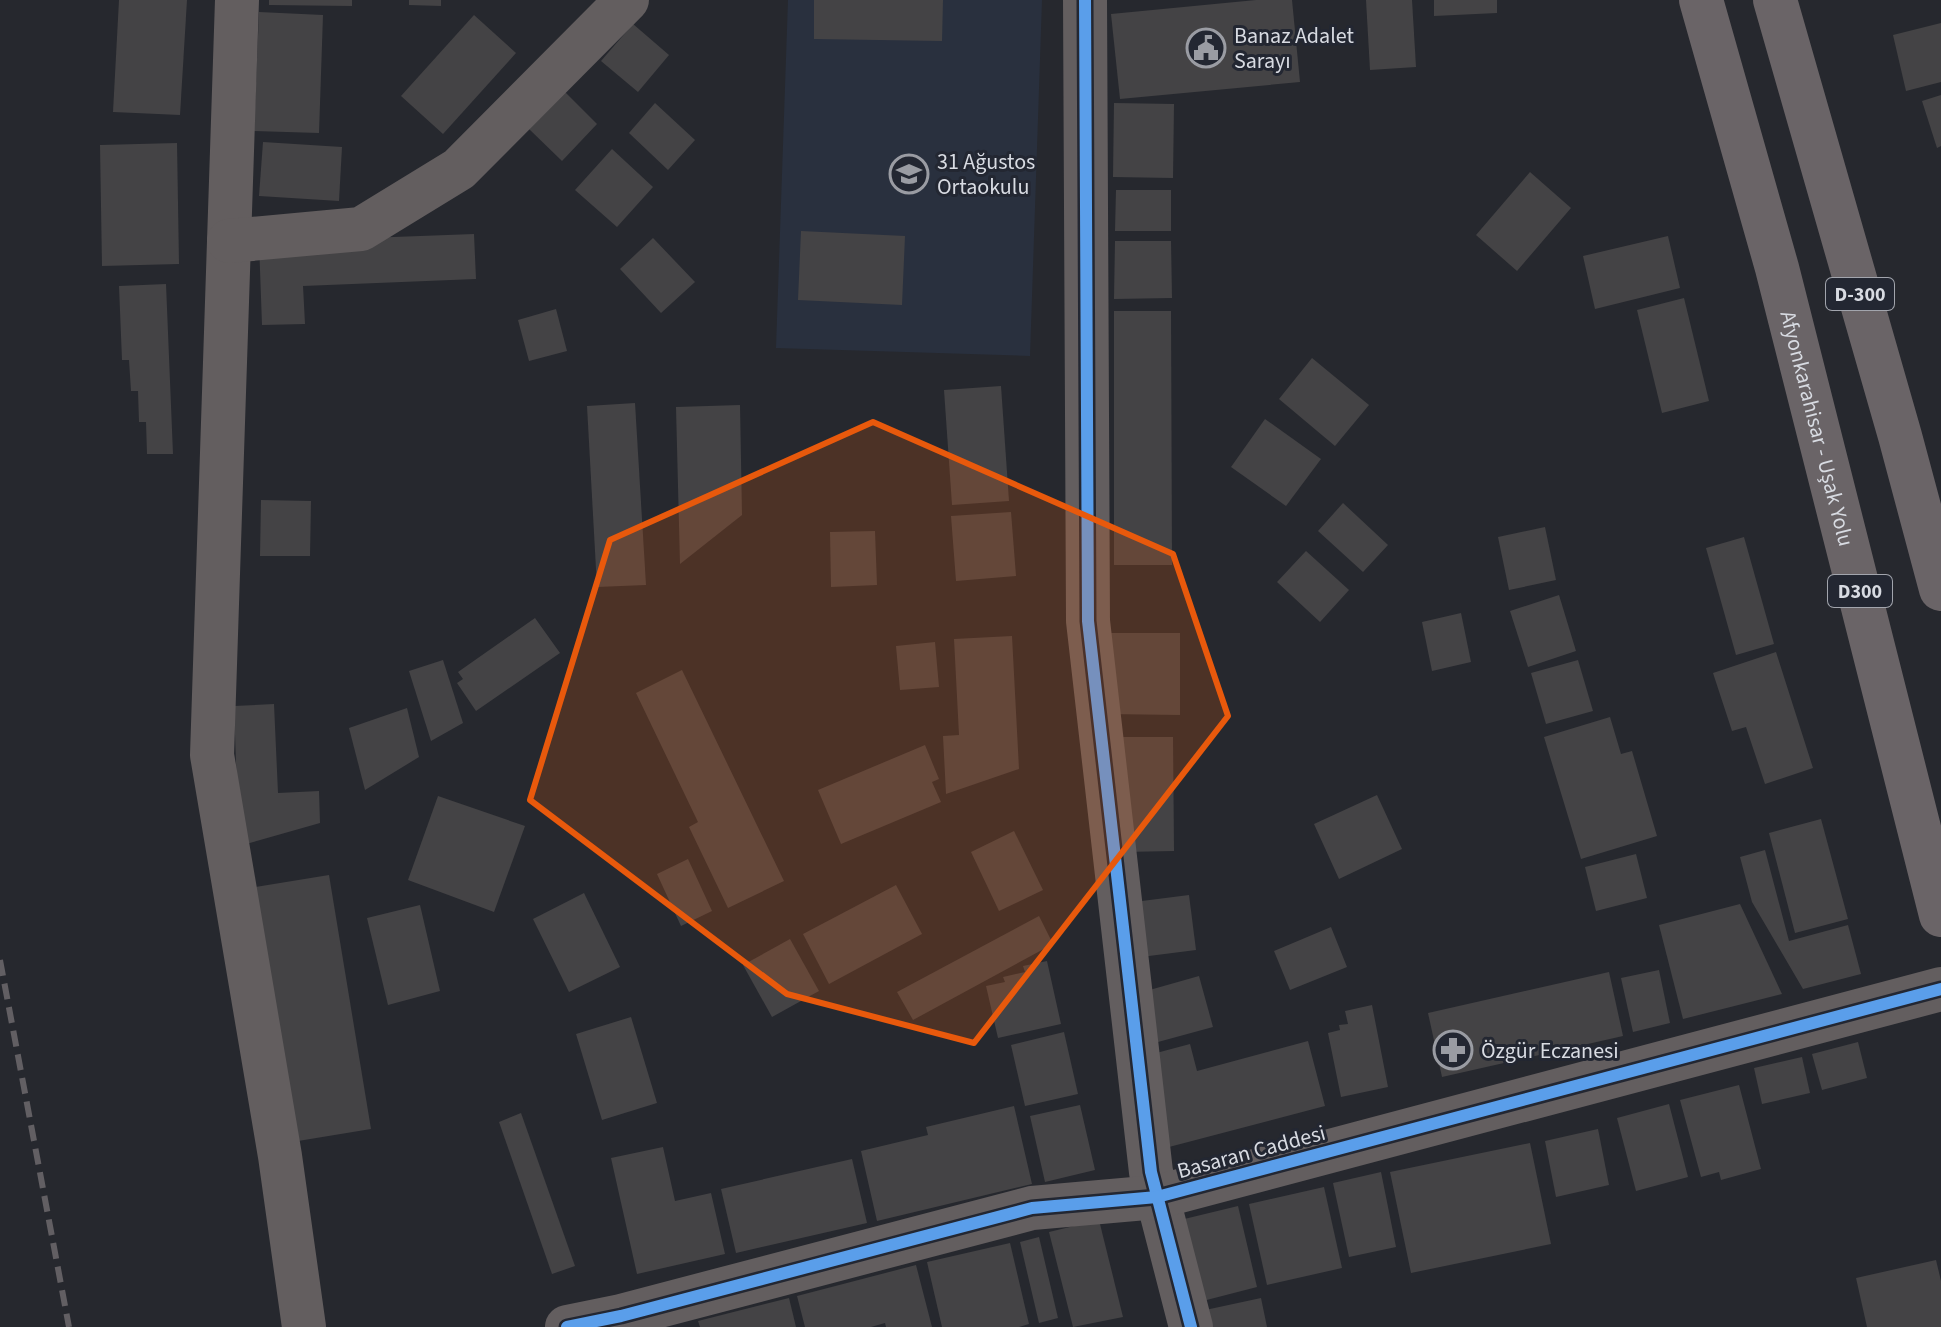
<svg xmlns="http://www.w3.org/2000/svg" width="1941" height="1327" font-family="'Source Sans 3',sans-serif">
	<style>
		.built { fill: #29303e }
		.building { fill: #444345 }
		.lines { fill: none; stroke-linecap: round; stroke-linejoin: round }
		.minor { stroke: #635e5f; stroke-width: 44 }
		.highway { stroke: #6a6467; stroke-width: 44 }
		.rail { stroke: #625f63; stroke-width: 6; stroke-dasharray: 16 8; stroke-linecap: butt }
		.cycleway-casing { stroke: #232732; stroke-width: 17 }
		.cycleway { stroke: #5a9eea; stroke-width: 12 }
		.marked { fill: #e8590c; fill-opacity: 0.2; stroke: #e8590c; stroke-width: 6; stroke-linejoin: round }
		.labels { text-anchor: middle; stroke-width: 6; stroke-linejoin: round; paint-order: stroke }
		.shield { fill: #232732; stroke: #a2a5ad; stroke-width: 2 }
		.shield-label { font-size: 20px; font-weight: bold; fill: #d8dbe2 }
		.poi-label { font-size: 22px; fill: #d8dbe2; stroke: #232732; text-anchor: start }
		.street-label { font-size: 22px; fill: #d8dbe2; stroke: #232732 }
	</style>
	<rect width="100%" height="100%" fill="#26282e"/>
	<polygon class="built" points="788,0 1042,0 1030,356 776,348"/>
	<g class="building">
		<polygon points="119,0 187,0 180,115 113,112"/>
		<polygon points="269,0 352,0 352,6 269,5"/>
		<polygon points="409,0 441,0 441,6 409,5"/>
		<polygon points="814,0 943,0 942,41 814,39"/>
		<polygon points="1256,0 1292,0 1300,82 1120,99 1111,14"/>
		<polygon points="1366,0 1412,0 1416,67 1370,70"/>
		<polygon points="1434,0 1497,0 1497,13 1434,16"/>
		<polygon points="259,12 323,15 319,133 254,131"/>
		<polygon points="474,15 516,53 443,134 401,96"/>
		<polygon points="1941,23 1941,82 1906,91 1893,35"/>
		<polygon points="633,24 669,55 638,92 601,61"/>
		<polygon points="563,90 597,124 562,161 527,127"/>
		<polygon points="1941,95 1941,146 1937,148 1922,101"/>
		<polygon points="655,103 695,140 668,170 629,133"/>
		<polygon points="1114,103 1174,104 1173,178 1113,177"/>
		<polygon points="263,142 342,147 339,201 259,196"/>
		<polygon points="177,143 179,264 102,266 100,145"/>
		<polygon points="612,149 653,187 617,227 575,190"/>
		<polygon points="1530,172 1571,208 1517,271 1476,235"/>
		<polygon points="1116,190 1171,190 1171,231 1115,231"/>
		<polygon points="801,231 905,236 902,305 798,300"/>
		<polygon points="474,234 476,279 303,286 305,324 262,325 259,242"/>
		<polygon points="1668,236 1680,288 1595,309 1583,256"/>
		<polygon points="653,238 695,282 661,313 620,269"/>
		<polygon points="1115,241 1171,241 1172,298 1114,299"/>
		<polygon points="166,284 173,454 147,454 146,422 139,422 138,391 131,391 129,360 122,360 119,286"/>
		<polygon points="1684,298 1709,401 1662,413 1637,310"/>
		<polygon points="556,309 567,351 529,361 518,320"/>
		<polygon points="1114,311 1171,311 1172,565 1114,565"/>
		<polygon points="1312,358 1369,405 1335,446 1279,399"/>
		<polygon points="1001,386 1009,501 952,505 944,390"/>
		<polygon points="635,403 646,585 597,587 587,406"/>
		<polygon points="740,405 742,515 680,564 676,407"/>
		<polygon points="1265,419 1321,459 1286,506 1231,467"/>
		<polygon points="261,500 311,501 310,556 260,556"/>
		<polygon points="1343,503 1388,545 1363,572 1318,531"/>
		<polygon points="1011,512 1016,576 956,581 951,516"/>
		<polygon points="1545,527 1556,580 1509,590 1498,537"/>
		<polygon points="875,531 877,585 831,587 830,532"/>
		<polygon points="1744,537 1774,644 1736,655 1706,548"/>
		<polygon points="1306,551 1349,590 1320,622 1277,582"/>
		<polygon points="1559,595 1576,651 1528,667 1510,611"/>
		<polygon points="1461,613 1471,662 1432,671 1422,622"/>
		<polygon points="535,618 560,653 476,711 457,683 463,679 458,672"/>
		<polygon points="1106,633 1180,633 1180,715 1106,714"/>
		<polygon points="1012,636 1019,769 946,794 943,736 959,735 954,639"/>
		<polygon points="935,642 939,687 900,690 896,646"/>
		<polygon points="1776,652 1813,768 1765,784 1746,727 1732,731 1713,673"/>
		<polygon points="443,660 463,723 431,741 409,671"/>
		<polygon points="1578,660 1593,711 1546,724 1531,673"/>
		<polygon points="682,670 784,881 728,908 689,827 698,822 636,693"/>
		<polygon points="274,704 278,793 319,791 320,823 239,846 234,706"/>
		<polygon points="407,708 419,757 365,790 349,728"/>
		<polygon points="1610,717 1621,754 1632,751 1657,836 1581,859 1544,737"/>
		<polygon points="1121,737 1173,737 1174,851 1123,852"/>
		<polygon points="925,745 939,779 932,782 941,802 841,844 818,790"/>
		<polygon points="1377,795 1402,849 1339,879 1314,824"/>
		<polygon points="438,796 525,826 494,912 408,880"/>
		<polygon points="1821,819 1848,919 1795,933 1769,833"/>
		<polygon points="1014,831 1043,890 999,911 971,852"/>
		<polygon points="1765,850 1789,941 1848,925 1861,974 1803,989 1752,902 1740,857"/>
		<polygon points="1636,854 1647,898 1596,911 1585,867"/>
		<polygon points="688,859 712,911 681,926 657,874"/>
		<polygon points="329,875 371,1129 292,1142 250,888"/>
		<polygon points="896,885 922,934 829,984 803,934"/>
		<polygon points="584,893 620,967 569,992 533,919"/>
		<polygon points="1189,895 1196,950 1141,957 1134,902"/>
		<polygon points="1740,904 1782,994 1683,1019 1659,925"/>
		<polygon points="420,905 440,991 388,1005 367,918"/>
		<polygon points="1039,916 1053,944 913,1020 897,992"/>
		<polygon points="1331,927 1347,967 1290,990 1274,951"/>
		<polygon points="790,939 819,991 772,1017 743,965"/>
		<polygon points="1047,961 1061,1024 998,1038 986,986 1005,982 1003,977 1025,972 1023,966"/>
		<polygon points="1659,970 1670,1023 1633,1032 1621,978"/>
		<polygon points="1609,972 1623,1036 1442,1077 1428,1013"/>
		<polygon points="1199,976 1213,1027 1147,1045 1146,991"/>
		<polygon points="1372,1005 1388,1087 1341,1097 1328,1033 1340,1030 1339,1025 1348,1024 1345,1011"/>
		<polygon points="631,1017 657,1103 602,1120 576,1034"/>
		<polygon points="1064,1032 1078,1094 1025,1106 1011,1045"/>
		<polygon points="1308,1041 1325,1106 1169,1147 1145,1056 1190,1044 1197,1071"/>
		<polygon points="1858,1042 1867,1078 1822,1090 1812,1054"/>
		<polygon points="1802,1057 1810,1093 1762,1104 1754,1068"/>
		<polygon points="1739,1085 1761,1169 1721,1180 1719,1172 1701,1177 1680,1100"/>
		<polygon points="1669,1104 1688,1177 1636,1191 1617,1118"/>
		<polygon points="1080,1105 1095,1170 1045,1182 1030,1116"/>
		<polygon points="1014,1106 1032,1184 877,1221 861,1151 928,1135 926,1127"/>
		<polygon points="521,1113 575,1266 552,1274 499,1122"/>
		<polygon points="1598,1129 1609,1185 1556,1197 1545,1141"/>
		<polygon points="1530,1143 1551,1244 1411,1273 1390,1172"/>
		<polygon points="663,1147 675,1201 711,1193 725,1254 637,1274 611,1158"/>
		<polygon points="852,1159 867,1223 736,1253 721,1189"/>
		<polygon points="1381,1172 1396,1247 1349,1257 1333,1183"/>
		<polygon points="1324,1187 1342,1268 1267,1285 1249,1204"/>
		<polygon points="1238,1206 1257,1287 1195,1303 1176,1221"/>
		<polygon points="1099,1220 1123,1317 1073,1327 1049,1232"/>
		<polygon points="1039,1237 1058,1318 1039,1323 1020,1242"/>
		<polygon points="1010,1243 1029,1324 1019,1327 942,1327 927,1262"/>
		<polygon points="1936,1260 1941,1281 1941,1327 1867,1327 1856,1278"/>
		<polygon points="916,1265 932,1327 886,1327 885,1323 871,1327 805,1327 797,1296"/>
		<polygon points="789,1298 796,1327 700,1327 698,1321"/>
		<polygon points="1261,1298 1267,1327 1199,1327 1196,1312"/>
	</g>
	<g class="lines">
		<g class="minor">
			<polyline points="237,0 212,755 280,1156 304,1327"/>
			<polyline points="1085,0 1088,621 1151,1172 1191,1327"/>
			<polyline points="229,241 361,229 459,169 627,0"/>
			<polyline points="567,1327 621,1316 1032,1208 1157,1197 1941,989"/>
		</g>
		<g class="highway">
			<path id="s1" d="M 1701,0 L 1777,268 L 1941,915"/>
			<polyline points="1775,0 1900,436 1941,589"/>
		</g>
		<polyline class="rail" points="0,960 69,1327"/>
		<g class="cycleway-casing">
			<g id="cycleway">
				<polyline points="1085,0 1088,621 1151,1172 1191,1327"/>
				<polyline points="567,1327 621,1316 1032,1208 1157,1197 1941,989"/>
			</g>
		</g>
		<use href="#cycleway" class="cycleway"/>
	</g>
	<path class="marked" d="M 873,422 L 1173,554 L 1228,716 L 974,1043 L 787,994 L 530,800 L 610,540 Z"/>
	<defs>
		<g id="civic-ring" transform="scale(2)"><circle r="9.5" fill="#232732" stroke="#9a9ca3" stroke-width="1.5"/><path d="M-.6-6.5H3V-4.5H.6V-3L4-1V1h2V6H-6V1h2V-1L-.6-3ZM-1.2 2.5V6h2.4V2.5Z" fill="#9a9ca3"/></g>
		<g id="school-ring" transform="scale(2)"><circle r="9.5" fill="#232732" stroke="#9a9ca3" stroke-width="1.5"/><path d="M0-5L7-2L0 1L-7-2ZM-4 1L0 2.5L4 1V4Q0 6-4 4Z" fill="#9a9ca3"/></g>
		<g id="pharmacy-ring" transform="scale(2)"><circle r="9.5" fill="#232732" stroke="#9a9ca3" stroke-width="1.5"/><path d="M-2-6h4v4h4v4h-4v4h-4v-4h-4v-4h4Z" fill="#9a9ca3"/></g>
	</defs>
	<g fill-rule="evenodd">
		<use href="#civic-ring" x="1206" y="48"/>
		<use href="#school-ring" x="909" y="174"/>
		<use href="#pharmacy-ring" x="1453" y="1050"/>
	</g>
	<g class="labels">
		<g class="shield">
			<rect x="1826" y="278" width="68" height="32" rx="6"/>
			<rect x="1828" y="575" width="64" height="32" rx="6"/>
		</g>
		<g class="shield-label">
			<text x="1860" y="301">D-300</text>
			<text x="1860" y="598">D300</text>
		</g>
		<g class="poi-label">
			<text x="1234" y="43">Banaz Adalet<tspan x="1234" dy="25">Sarayı</tspan></text>
			<text x="937" y="169">31 Ağustos<tspan x="937" dy="25">Ortaokulu</tspan></text>
			<text x="1481" y="1058">Özgür Eczanesi</text>
		</g>
		<g class="street-label">
			<text dy="8" stroke="none"><textPath href="#s1" startOffset="444">Afyonkarahisar - Uşak Yolu</textPath></text>
			<text transform="translate(1251 1151) rotate(-15)" y="8">Basaran Caddesi</text>
		</g>
	</g>
</svg>
